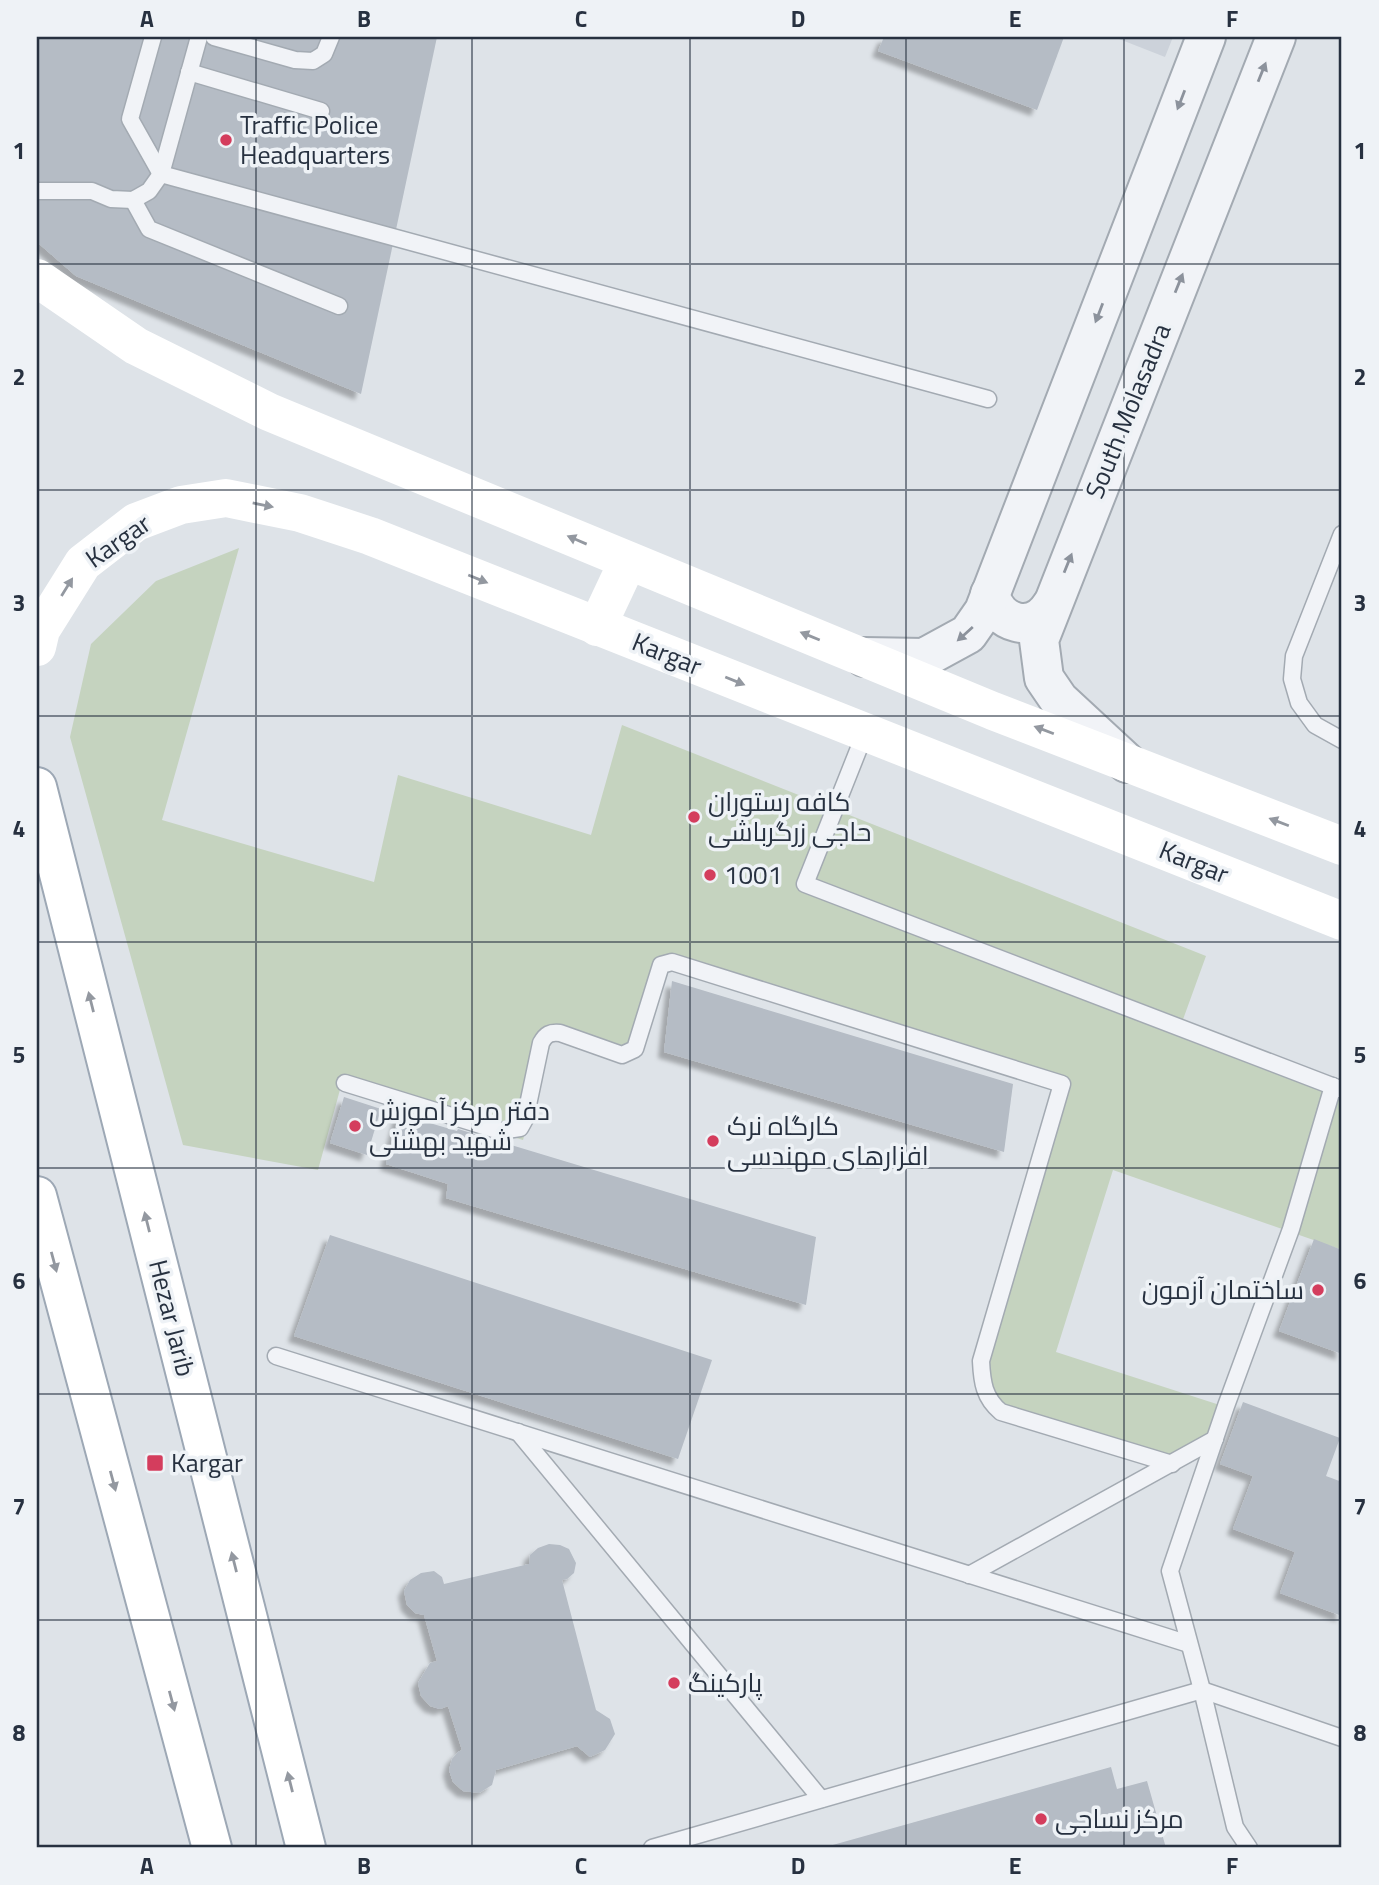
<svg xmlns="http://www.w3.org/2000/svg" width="1379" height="1885" font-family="'Titillium Web',Cairo,sans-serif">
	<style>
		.built { fill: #ccd2da }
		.green { fill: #c5d3bf }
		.building { fill: #b5bcc5; filter: url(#shadow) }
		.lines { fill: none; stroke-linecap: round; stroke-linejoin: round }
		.service-casing { stroke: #a3aab2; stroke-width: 19 }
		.tertiary-casing { stroke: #a3aab2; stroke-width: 42 }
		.primary-casing { stroke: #9da8b5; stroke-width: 42 }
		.service { stroke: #f1f3f7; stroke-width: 16 }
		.tertiary { stroke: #f1f3f7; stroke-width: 38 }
		.secondary { stroke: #fff; stroke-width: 38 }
		.primary { stroke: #fff; stroke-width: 38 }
		.oneway { fill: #8c929c }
		.oneway2 { fill: #9398a0 }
		.grid { fill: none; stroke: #273140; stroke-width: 2; stroke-opacity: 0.55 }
		.poi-dot { fill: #d43d5d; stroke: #eef2f6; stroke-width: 2.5 }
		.labels { text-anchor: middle; stroke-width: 7; stroke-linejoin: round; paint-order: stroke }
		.poi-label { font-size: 26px; fill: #273140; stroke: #eef2f6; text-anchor: start }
		.street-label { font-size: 26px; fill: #273140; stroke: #eef2f6 }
		.neatline { fill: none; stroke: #273140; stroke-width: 2.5 }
		.grid-label { font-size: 23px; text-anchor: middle; font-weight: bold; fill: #273140 }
	</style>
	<defs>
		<filter id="shadow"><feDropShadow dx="-6" dy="6" stdDeviation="2" flood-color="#0004"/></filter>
	</defs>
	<rect width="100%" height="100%" fill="#dee3e8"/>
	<polygon class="built" points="1114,37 1173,37 1165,57"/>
	<polygon class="green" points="239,548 162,820 374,882 398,775 591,835 622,725 1206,956 1181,1025 1342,1085 1342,1250 1113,1170 1056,1352 1229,1408 1216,1441 1177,1463 993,1402 984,1358 1065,1083 662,963 633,1060 553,1036 523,1140 341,1086 318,1170 183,1145 70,737 91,644 156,581"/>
	<g class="building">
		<polygon points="37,37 437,37 361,394 76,276 37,242"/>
		<polygon points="884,37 1064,37 1037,110 878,51"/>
		<polygon points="672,981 1013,1084 1004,1152 664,1052"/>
		<polygon points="344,1097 381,1109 367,1155 330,1143"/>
		<polygon points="399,1114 457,1131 458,1129 816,1237 806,1305 446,1198 448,1184 386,1164"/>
		<polygon points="330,1235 712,1360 678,1459 294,1336"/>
		<polygon points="1314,1239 1342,1250 1342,1354 1279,1331"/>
		<polygon points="1243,1402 1340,1438 1326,1476 1342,1482 1342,1616 1280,1593 1295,1552 1233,1529 1253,1476 1220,1464"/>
		<polygon points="549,1544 560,1545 569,1549 576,1563 574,1573 567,1579 562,1580 596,1710 610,1719 615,1734 605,1750 590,1757 577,1746 496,1770 492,1785 479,1793 463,1791 453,1782 449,1770 452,1759 458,1752 462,1750 448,1706 440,1709 430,1706 421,1696 418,1683 430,1663 437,1661 424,1615 415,1613 407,1605 404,1591 410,1580 421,1573 434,1571 442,1577 444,1584 529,1564 530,1555 538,1548"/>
		<polygon points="1111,1767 1117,1789 1147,1781 1166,1848 822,1848"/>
	</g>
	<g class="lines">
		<g class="service-casing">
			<g id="service">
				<polyline points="153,37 130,119 161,174"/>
				<polyline points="214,37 295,60 313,61 324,54 331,37"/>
				<polyline points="189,72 321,111"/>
				<polyline points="161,174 199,37"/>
				<polyline points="37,191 92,191 111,199 133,200 149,191 161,174 988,399"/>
				<polyline points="133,200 149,229 339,306"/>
				<polyline points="1342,534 1294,656 1292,679 1299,703 1315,725 1342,740"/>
				<polyline points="865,733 805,884 1340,1089"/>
				<path d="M 345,1083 L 500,1131 L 520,1128 L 525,1119 L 541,1043 C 546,1034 550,1032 560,1033 L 622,1055 L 635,1049 L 661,965 L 672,962 L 1062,1084 L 981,1361 C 982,1382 984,1398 1001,1412 L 1172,1464"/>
				<polyline points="276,1356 1189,1644"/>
				<polyline points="518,1432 821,1799"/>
				<polyline points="969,1575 1215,1439"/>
				<polyline points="652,1848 1202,1690 1342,1738"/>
				<polyline points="1249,1848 1235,1827 1202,1690 1170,1571 1226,1406 1291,1229 1333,1086"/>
			</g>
		</g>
		<g class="tertiary-casing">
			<g id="tertiary">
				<path d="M 990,594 C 997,624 1033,635 1051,606"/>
				<polyline points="864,657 924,658 968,634 984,611 1206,37"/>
				<polyline points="1127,763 1059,700 1044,678 1039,640 1276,37"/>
			</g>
		</g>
		<g class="primary-casing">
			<g id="primary">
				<polyline points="37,787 306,1848"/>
				<polyline points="37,1196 212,1848"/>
			</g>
		</g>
		<use href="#service" class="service"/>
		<use href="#tertiary" class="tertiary"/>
		<g class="secondary">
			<polyline points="37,278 136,346 269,412 993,711 1342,846"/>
			<polyline points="597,627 628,561"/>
			<polyline points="37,647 41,630 83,563 136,522 181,505 226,498 300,513 370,536 1342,921"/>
		</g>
		<use href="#primary" class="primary"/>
	</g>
	<defs><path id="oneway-solid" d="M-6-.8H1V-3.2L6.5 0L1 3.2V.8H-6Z" transform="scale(1.75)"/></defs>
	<g class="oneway">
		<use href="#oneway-solid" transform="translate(1262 72) rotate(-68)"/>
		<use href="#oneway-solid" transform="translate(1181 100) rotate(111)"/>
		<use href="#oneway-solid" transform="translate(1179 283) rotate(-68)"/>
		<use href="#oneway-solid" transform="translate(1099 313) rotate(111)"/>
		<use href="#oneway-solid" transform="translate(1068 563) rotate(-68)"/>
		<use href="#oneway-solid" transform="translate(965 634) rotate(138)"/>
	</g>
	<g class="oneway2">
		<use href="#oneway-solid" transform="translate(263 505) rotate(11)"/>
		<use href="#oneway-solid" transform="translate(577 540) rotate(-157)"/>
		<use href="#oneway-solid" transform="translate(478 579) rotate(22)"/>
		<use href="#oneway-solid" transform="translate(67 587) rotate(-58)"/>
		<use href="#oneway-solid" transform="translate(810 636) rotate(-158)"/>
		<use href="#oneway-solid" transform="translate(735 681) rotate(22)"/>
		<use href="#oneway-solid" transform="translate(1044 730) rotate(-159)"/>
		<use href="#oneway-solid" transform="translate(1279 822) rotate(-159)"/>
		<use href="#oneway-solid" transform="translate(91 1002) rotate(-104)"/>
		<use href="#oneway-solid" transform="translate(147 1222) rotate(-104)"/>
		<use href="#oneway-solid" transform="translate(54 1262) rotate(75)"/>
		<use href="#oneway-solid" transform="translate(113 1481) rotate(75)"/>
		<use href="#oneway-solid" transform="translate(234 1562) rotate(-104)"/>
		<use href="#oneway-solid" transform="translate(172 1701) rotate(75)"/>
		<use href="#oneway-solid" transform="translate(290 1782) rotate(-104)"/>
	</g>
	<path class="grid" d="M 256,37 L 256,1848M 472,37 L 472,1848M 690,37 L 690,1848M 906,37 L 906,1848M 1124,37 L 1124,1848M 37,264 L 1342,264M 37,490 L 1342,490M 37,716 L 1342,716M 37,942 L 1342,942M 37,1168 L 1342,1168M 37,1394 L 1342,1394M 37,1620 L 1342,1620"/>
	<g class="poi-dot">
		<circle cx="226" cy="140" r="7"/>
		<circle cx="694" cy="817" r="7"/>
		<circle cx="710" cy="875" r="7"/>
		<circle cx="355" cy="1126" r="7"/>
		<circle cx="713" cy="1141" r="7"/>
		<circle cx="1318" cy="1290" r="7"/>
		<rect x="146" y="1454" width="18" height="18" rx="3.5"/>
		<circle cx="674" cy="1683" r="7"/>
		<circle cx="1041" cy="1819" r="7"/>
	</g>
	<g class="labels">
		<g class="poi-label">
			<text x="240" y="134">Traffic Police<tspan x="240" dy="30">Headquarters</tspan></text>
			<text x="708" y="811">کافه رستوران<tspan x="708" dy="30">حاجی زرگرباشی</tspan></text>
			<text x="724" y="884">1001</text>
			<text x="369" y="1120">دفتر مرکز آموزش<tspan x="369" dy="30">شهید بهشتی</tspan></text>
			<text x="727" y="1135">کارگاه نرک<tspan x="727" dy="30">افزارهای مهندسی</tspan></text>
			<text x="1304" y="1299" text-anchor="end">ساختمان آزمون</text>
			<text x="171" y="1472">Kargar</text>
			<text x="688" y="1692">پارکینگ</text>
			<text x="1055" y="1828">مرکز نساجی</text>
		</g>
		<g class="street-label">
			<text transform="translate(1128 411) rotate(-68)" y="9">South Molasadra</text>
			<text transform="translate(118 541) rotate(-35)" y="9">Kargar</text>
			<text transform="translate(667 654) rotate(22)" y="9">Kargar</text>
			<text transform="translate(1194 862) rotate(22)" y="9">Kargar</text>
			<text transform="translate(172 1318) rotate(76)" y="9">Hezar Jarib</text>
		</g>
	</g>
	<rect width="1379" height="1885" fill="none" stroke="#eef2f6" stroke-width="77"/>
	<rect x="38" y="38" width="1302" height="1808" class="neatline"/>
	<g class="grid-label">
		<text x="147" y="27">A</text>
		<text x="364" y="27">B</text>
		<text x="581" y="27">C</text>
		<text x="798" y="27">D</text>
		<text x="1015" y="27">E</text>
		<text x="1232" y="27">F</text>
		<text x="19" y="159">1</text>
		<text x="1360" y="159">1</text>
		<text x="19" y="385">2</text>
		<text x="1360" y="385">2</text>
		<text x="19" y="611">3</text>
		<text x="1360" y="611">3</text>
		<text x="19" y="837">4</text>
		<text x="1360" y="837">4</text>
		<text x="19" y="1063">5</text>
		<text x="1360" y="1063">5</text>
		<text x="19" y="1289">6</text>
		<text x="1360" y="1289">6</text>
		<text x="19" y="1515">7</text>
		<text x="1360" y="1515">7</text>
		<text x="19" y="1741">8</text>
		<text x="1360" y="1741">8</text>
		<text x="147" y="1874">A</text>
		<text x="364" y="1874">B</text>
		<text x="581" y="1874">C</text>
		<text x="798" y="1874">D</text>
		<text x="1015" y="1874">E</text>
		<text x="1232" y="1874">F</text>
	</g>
</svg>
